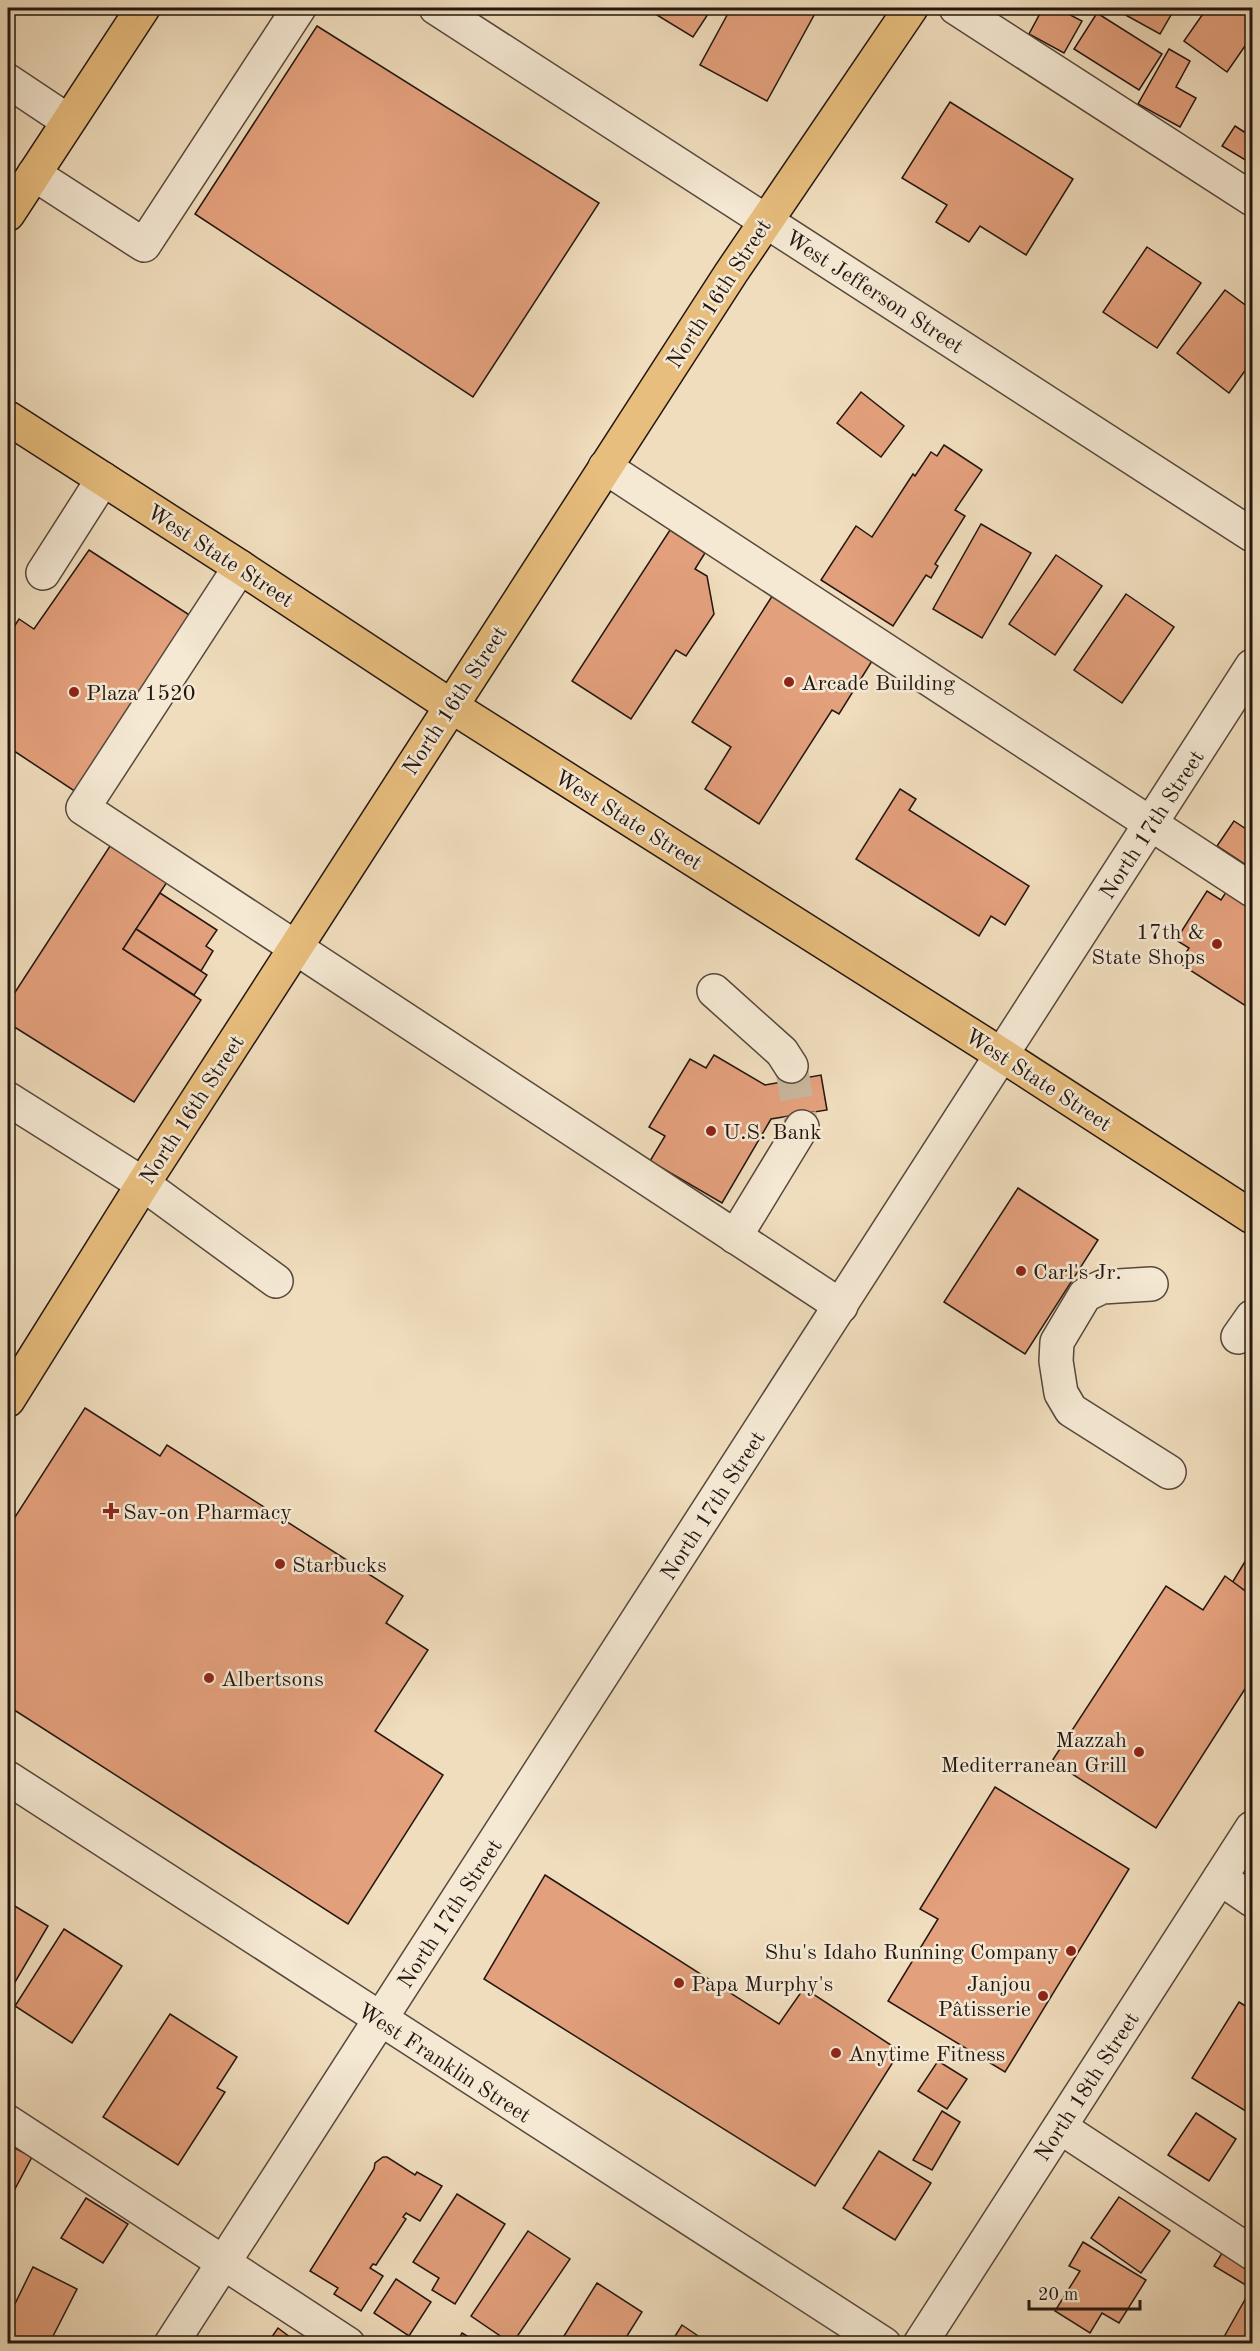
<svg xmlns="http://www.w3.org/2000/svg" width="1260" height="2351" font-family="'Old Standard TT',serif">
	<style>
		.building { fill: #e3a07c; stroke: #231611; stroke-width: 1.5 }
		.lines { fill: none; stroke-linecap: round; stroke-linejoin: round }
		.minor-tunnel { stroke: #c7b59b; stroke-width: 33; stroke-dasharray: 33 16; stroke-linecap: butt }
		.minor-casing { stroke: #56483c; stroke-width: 36 }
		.major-casing { stroke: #231611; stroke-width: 36 }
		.minor { stroke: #f5e9d4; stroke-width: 33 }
		.major { stroke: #e8be7e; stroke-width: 33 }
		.poi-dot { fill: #8f2418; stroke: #f5e9d4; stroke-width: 2 }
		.labels { text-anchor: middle; stroke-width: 5; stroke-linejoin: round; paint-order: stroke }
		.street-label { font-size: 22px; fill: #231611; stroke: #f5e9d4 }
		.poi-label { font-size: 22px; fill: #231611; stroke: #f5e9d4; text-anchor: start }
	</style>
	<rect width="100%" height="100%" fill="#f0ddbd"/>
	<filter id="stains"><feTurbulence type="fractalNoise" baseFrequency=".00333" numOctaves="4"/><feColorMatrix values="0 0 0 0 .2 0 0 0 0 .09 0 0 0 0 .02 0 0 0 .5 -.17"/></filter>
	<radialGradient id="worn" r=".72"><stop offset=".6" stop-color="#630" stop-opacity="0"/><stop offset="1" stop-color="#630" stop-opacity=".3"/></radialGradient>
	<g class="building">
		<polygon points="655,8 712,8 693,37 652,12"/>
		<polygon points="731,8 818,8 767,101 700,65"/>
		<polygon points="1043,8 1057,8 1082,21 1064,53 1029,34"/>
		<polygon points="1113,8 1175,8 1160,34"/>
		<polygon points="1207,8 1252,8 1252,36 1227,72 1184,41"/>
		<polygon points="1097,13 1162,54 1139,90 1074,49"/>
		<polygon points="317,26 599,203 473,397 195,214"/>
		<polygon points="1169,49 1190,61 1176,87 1196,98 1180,127 1138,104"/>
		<polygon points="950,102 1073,179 1026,255 980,226 969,242 936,222 947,205 902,178"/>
		<polygon points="1235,126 1252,137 1252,164 1222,146"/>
		<polygon points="1147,247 1201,283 1157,348 1103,312"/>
		<polygon points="1225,290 1252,310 1252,361 1229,393 1177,353"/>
		<polygon points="861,392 904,426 881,457 837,423"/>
		<polygon points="944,445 982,470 955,510 965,516 935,564 938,566 931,578 926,575 893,626 821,580 856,526 872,537 913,474 915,476 931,452 937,456"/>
		<polygon points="981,524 1031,553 982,638 933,609"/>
		<polygon points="670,530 705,553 695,569 707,576 714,614 686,656 676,650 631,719 572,681"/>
		<polygon points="89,550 191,616 76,792 8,747 8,636 19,619 34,629"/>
		<polygon points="1056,555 1102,586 1055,655 1009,624"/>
		<polygon points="776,590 877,653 839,714 832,710 759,824 705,789 731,747 692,722"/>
		<polygon points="1126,594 1174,627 1122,703 1074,670"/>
		<polygon points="900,789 916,799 909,810 1029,886 1005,925 991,916 979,936 856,859"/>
		<polygon points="1234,821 1252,833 1252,869 1217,846"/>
		<polygon points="112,843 169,879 123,949 201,1000 134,1102 8,1023 8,1003"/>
		<polygon points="1230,886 1252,901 1252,1010 1179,963 1189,948 1176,940 1207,891 1221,900"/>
		<polygon points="160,893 217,930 206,946 213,951 201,971 136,929"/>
		<polygon points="136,929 207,975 194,995 123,949"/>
		<polygon points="714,1055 765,1085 821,1075 827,1110 771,1119 722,1203 650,1161 665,1136 649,1127 690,1059 706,1068"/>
		<polygon points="1018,1188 1098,1240 1025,1354 944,1302"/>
		<polygon points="85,1408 160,1456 167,1445 403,1596 386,1623 428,1650 375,1731 443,1775 348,1924 8,1706 8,1528"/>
		<polygon points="1252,1550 1252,1596 1232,1583"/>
		<polygon points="1225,1576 1252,1596 1252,1678 1156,1828 1052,1761 1166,1586 1203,1610"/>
		<polygon points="995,1787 1129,1869 1005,2072 888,2001 938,1919 920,1909"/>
		<polygon points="545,1875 779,2024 804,1988 900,2051 815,2186 484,1979"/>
		<polygon points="8,1902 48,1926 8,1994"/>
		<polygon points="64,1929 122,1966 72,2043 15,2006"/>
		<polygon points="1239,2002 1252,2010 1252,2115 1192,2078"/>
		<polygon points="170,2014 237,2057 217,2088 225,2092 178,2165 103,2117"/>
		<polygon points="938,2061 967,2079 947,2109 918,2091"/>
		<polygon points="942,2111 960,2122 932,2170 913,2160"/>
		<polygon points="1196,2113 1236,2139 1209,2181 1168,2155"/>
		<polygon points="11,2146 32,2157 8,2202 8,2153"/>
		<polygon points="879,2151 931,2183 895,2240 843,2208"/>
		<polygon points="383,2157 387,2157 415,2175 417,2172 442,2186 420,2221 406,2213 403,2217 406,2219 376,2265 373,2264 370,2268 383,2276 361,2311 334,2294 338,2288 310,2271 374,2169 375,2163"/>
		<polygon points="457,2194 505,2224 455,2304 432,2290 439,2278 413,2262"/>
		<polygon points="1119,2197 1170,2231 1141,2273 1091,2238"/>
		<polygon points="86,2198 128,2224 103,2263 61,2238"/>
		<polygon points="1252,2214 1252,2232 1245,2227"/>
		<polygon points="528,2231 570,2259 512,2344 471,2316"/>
		<polygon points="1083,2242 1146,2280 1119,2323 1102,2313 1090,2333 1055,2311 1080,2271 1069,2266"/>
		<polygon points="1227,2245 1252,2261 1252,2281 1249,2287 1214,2266"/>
		<polygon points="8,2256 13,2259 8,2268"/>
		<polygon points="33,2267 77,2289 49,2344 8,2344 8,2318"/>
		<polygon points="396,2279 431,2302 409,2336 374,2313"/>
		<polygon points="597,2283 642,2312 622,2344 559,2344"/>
		<polygon points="1247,2296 1252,2299 1252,2344 1220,2344"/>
		<polygon points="682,2325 710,2344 670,2344"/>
		<polygon points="278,2328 299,2344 267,2344"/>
		<polygon points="462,2333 480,2344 456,2344"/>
	</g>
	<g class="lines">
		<polyline class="minor-tunnel" points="791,1066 802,1127"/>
		<g class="minor-casing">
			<g id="minor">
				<polyline points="436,8 1252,535"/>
				<polyline points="956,8 1252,199"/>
				<polyline points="8,81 68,121"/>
				<polyline points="34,174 144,245 299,8"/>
				<polyline points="605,467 1252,890"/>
				<polyline points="240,567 83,808 841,1306"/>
				<polyline points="43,573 103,479"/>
				<polyline points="714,991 782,1052 791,1066"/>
				<polyline points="8,1099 143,1184 276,1281"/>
				<polyline points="735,1237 802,1127"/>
				<polyline points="1151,1284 1102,1287 1085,1295 1057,1342 1056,1361 1061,1393 1071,1410 1169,1472"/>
				<polyline points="1238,1337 1252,1317"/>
				<polyline points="8,1778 884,2344"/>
				<polyline points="1220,1878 1252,1900"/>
				<polyline points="8,2122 348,2344"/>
				<polyline points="1060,2127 1252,2253"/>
				<polyline points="171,2344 1252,666"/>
				<polyline points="920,2344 1252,1828"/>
			</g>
		</g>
		<g class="major-casing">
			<g id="major">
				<polyline points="8,214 143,8"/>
				<polyline points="8,418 240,567 451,706 1002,1055 1252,1217"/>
				<polyline points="8,1400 143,1184 731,273 911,8"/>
			</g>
		</g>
		<use href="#minor" class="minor"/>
		<use href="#major" class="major"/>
	</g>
	<g class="poi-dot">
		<circle cx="789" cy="682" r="6"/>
		<circle cx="74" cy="692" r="6"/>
		<circle cx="1217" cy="944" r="6"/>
		<circle cx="711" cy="1131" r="6"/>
		<circle cx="1021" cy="1271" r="6"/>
		<path d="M108 1502h6v6h6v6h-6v6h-6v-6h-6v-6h6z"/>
		<circle cx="280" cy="1564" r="6"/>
		<circle cx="209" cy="1678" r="6"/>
		<circle cx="1139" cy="1752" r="6"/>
		<circle cx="1071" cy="1951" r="6"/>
		<circle cx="679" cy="1983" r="6"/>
		<circle cx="1043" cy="1996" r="6"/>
		<circle cx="836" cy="2053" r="6"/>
	</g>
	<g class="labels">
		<g class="street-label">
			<text transform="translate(875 291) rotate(33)" y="8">West Jefferson Street</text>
			<text transform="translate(718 293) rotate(-57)" y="8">North 16th Street</text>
			<text transform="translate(221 555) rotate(33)" y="8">West State Street</text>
			<text transform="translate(454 700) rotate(-57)" y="8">North 16th Street</text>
			<text transform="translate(629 819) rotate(32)" y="8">West State Street</text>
			<text transform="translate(1151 824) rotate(-57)" y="8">North 17th Street</text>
			<text transform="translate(1039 1079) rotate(33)" y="8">West State Street</text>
			<text transform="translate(191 1109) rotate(-57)" y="8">North 16th Street</text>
			<text transform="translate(712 1505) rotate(-57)" y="8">North 17th Street</text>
			<text transform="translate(449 1913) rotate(-57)" y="8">North 17th Street</text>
			<text transform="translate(445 2062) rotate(33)" y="8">West Franklin Street</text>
			<text transform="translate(1086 2086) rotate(-57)" y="8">North 18th Street</text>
		</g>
		<g class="poi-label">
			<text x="801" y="690">Arcade Building</text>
			<text x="86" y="700">Plaza 1520</text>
			<text x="1205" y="939" text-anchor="end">17th &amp;<tspan x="1205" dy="25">State Shops</tspan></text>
			<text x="723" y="1139">U.S. Bank</text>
			<text x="1033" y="1279">Carl's Jr.</text>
			<text x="123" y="1519">Sav-on Pharmacy</text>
			<text x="292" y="1572">Starbucks</text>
			<text x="221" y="1686">Albertsons</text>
			<text x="1127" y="1747" text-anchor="end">Mazzah<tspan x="1127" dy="25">Mediterranean Grill</tspan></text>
			<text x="1059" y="1959" text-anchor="end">Shu's Idaho Running Company</text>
			<text x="691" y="1991">Papa Murphy's</text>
			<text x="1031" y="1991" text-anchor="end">Janjou<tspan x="1031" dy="25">Pâtisserie</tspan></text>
			<text x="848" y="2061">Anytime Fitness</text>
		</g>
	</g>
	<rect width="1260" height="2351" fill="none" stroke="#f0ddbd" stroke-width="30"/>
	<rect x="9" y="9" width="1242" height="2333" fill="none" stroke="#231611" stroke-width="3"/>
	<rect x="15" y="15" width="1230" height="2321" fill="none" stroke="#231611" stroke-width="1.5"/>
	<path d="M1029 2300v9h111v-9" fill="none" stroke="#231611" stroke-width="3"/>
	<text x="1038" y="2300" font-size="18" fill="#231611" stroke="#f5e9d4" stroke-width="4.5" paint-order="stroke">20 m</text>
	<rect width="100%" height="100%" filter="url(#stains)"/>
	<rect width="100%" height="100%" fill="url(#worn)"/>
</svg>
